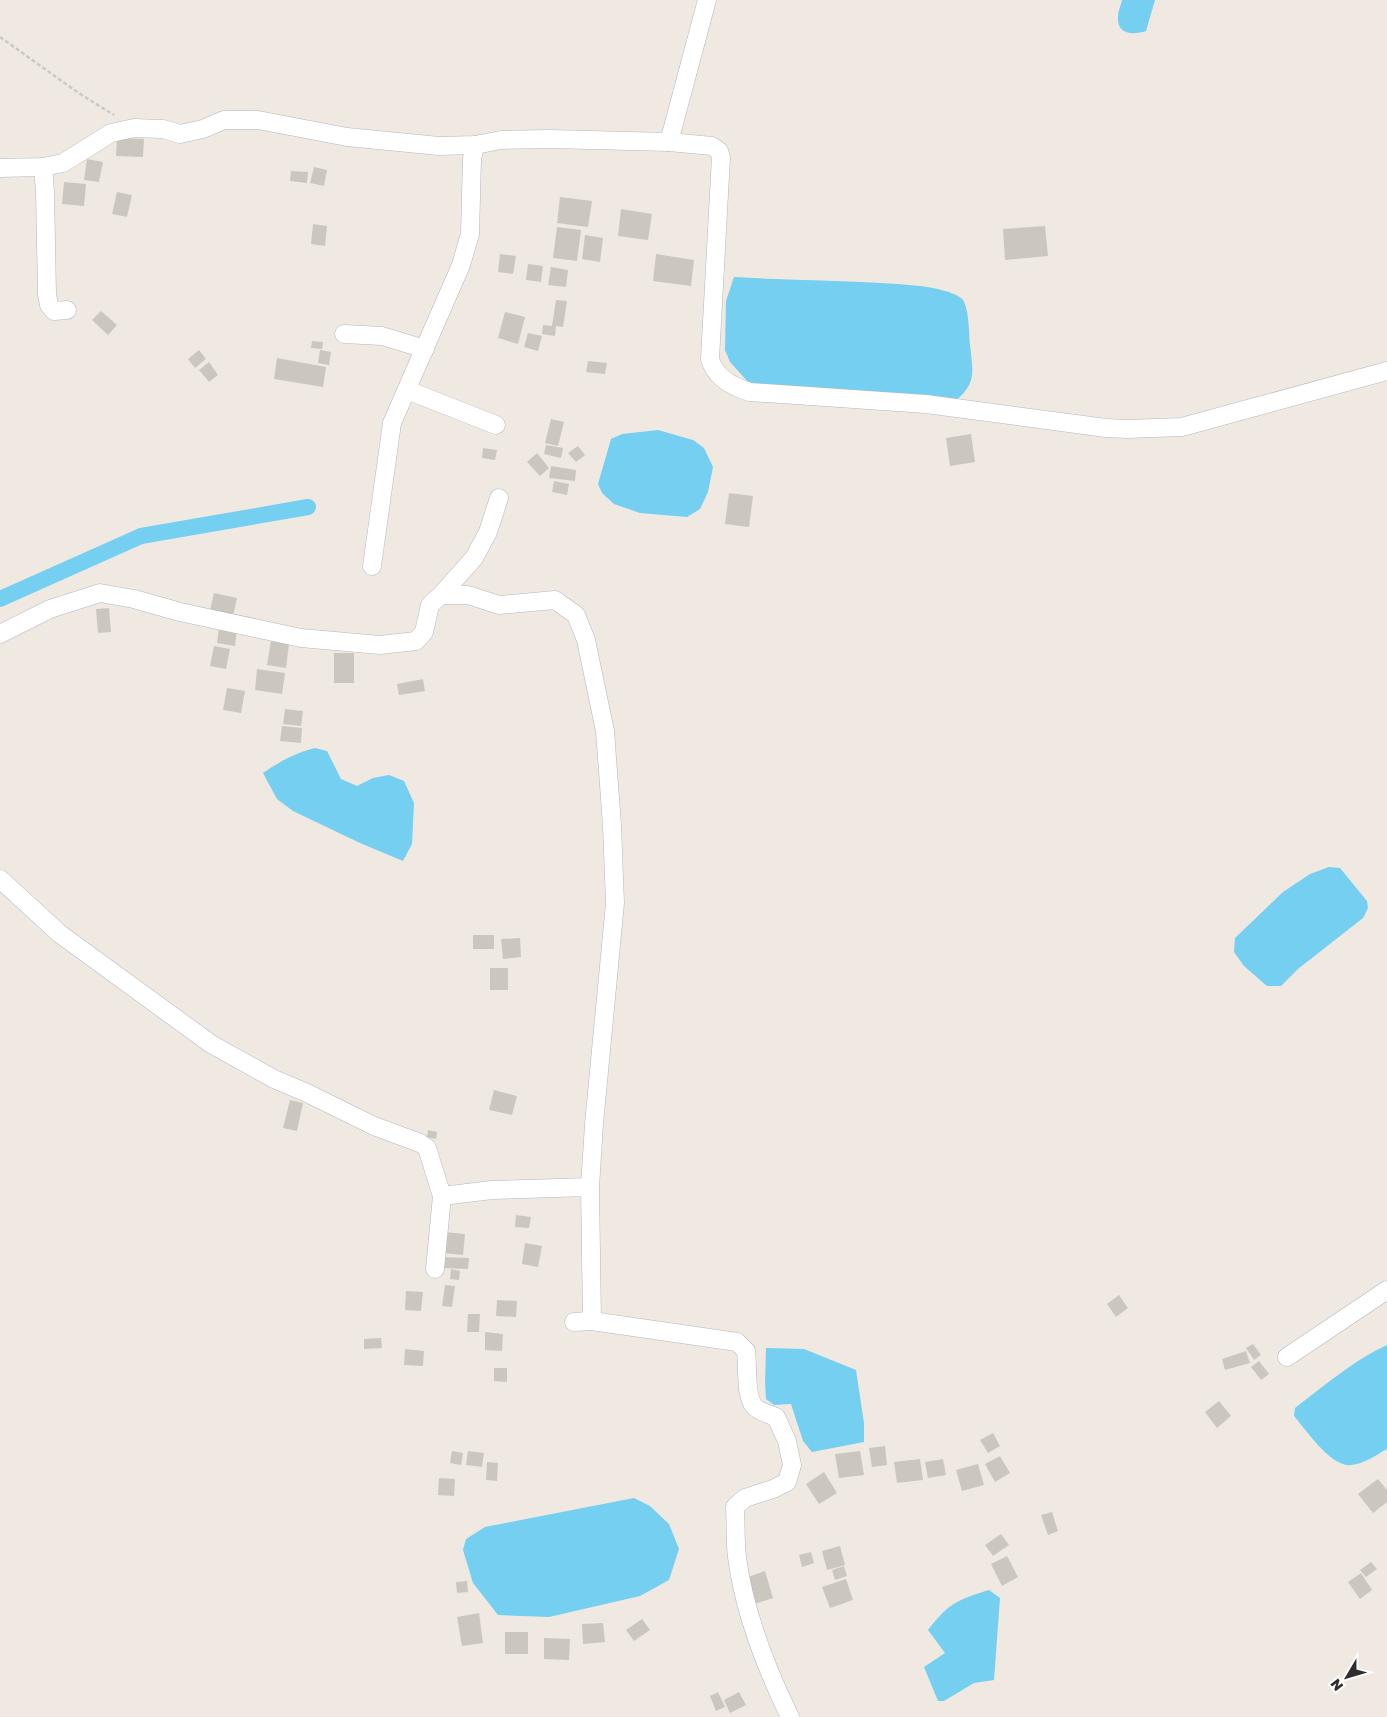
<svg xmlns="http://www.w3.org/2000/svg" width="1387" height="1717" font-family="'Golos Text',sans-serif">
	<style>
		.water { fill: #75cff0 }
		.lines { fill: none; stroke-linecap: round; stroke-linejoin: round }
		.canal { stroke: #75cff0; stroke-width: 16 }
		.building { fill: #cbc7bf }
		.minor-casing { stroke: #b4b7c1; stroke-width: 19 }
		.path { stroke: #c9c9c9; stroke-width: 2.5; stroke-dasharray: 4 2.5; stroke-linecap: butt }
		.minor { stroke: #fff; stroke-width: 18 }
	</style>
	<rect width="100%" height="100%" fill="#efe9e1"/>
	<g class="water">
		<path d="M 1122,0 L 1155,0 L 1146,31 C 1133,35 1117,35 1118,17 C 1118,11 1121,5 1122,0 Z"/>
		<path d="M 734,277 C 796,281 859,280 920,286 C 930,287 957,292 963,300 C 969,309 969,333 970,345 C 973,372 977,384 954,402 L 887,399 L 749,383 L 730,362 L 725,350 L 726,301 Z"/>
		<polygon points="658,430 693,440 704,448 713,467 708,492 700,509 687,517 640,513 614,504 602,493 598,484 611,439 622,434"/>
		<path d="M 315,748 L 327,751 L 341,779 L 357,786 L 373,778 L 389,775 L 404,781 L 414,803 L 412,844 L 403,861 L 360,843 L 293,811 L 277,799 L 263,773 C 279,762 297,752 315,748 Z"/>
		<polygon points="1329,867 1340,868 1367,901 1368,908 1363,918 1298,969 1281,986 1267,986 1244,966 1234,952 1235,938 1283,892 1310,874"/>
		<path d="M 1387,1345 L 1387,1449 C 1376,1455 1364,1464 1351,1465 C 1332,1468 1306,1430 1294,1416 L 1295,1408 C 1324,1386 1354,1360 1387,1345 Z"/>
		<polygon points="766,1348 804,1349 856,1370 864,1423 864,1442 812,1452 803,1441 791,1404 774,1405 766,1399 765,1383"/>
		<polygon points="634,1498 650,1506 669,1524 679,1549 669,1580 640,1596 549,1617 498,1615 473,1583 463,1550 466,1539 485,1527"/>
		<path d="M 989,1590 L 1000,1598 L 994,1680 L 974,1683 L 944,1701 L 938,1701 L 924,1667 L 945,1653 L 928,1630 C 949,1603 957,1600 989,1590 Z"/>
	</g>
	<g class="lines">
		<polyline class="canal" points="0,599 141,536 308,507"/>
	</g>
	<g class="building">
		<polygon points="117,138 144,139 143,157 116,156"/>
		<polygon points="87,159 103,162 99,182 84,180"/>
		<polygon points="314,167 327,170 324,186 310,183"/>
		<polygon points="291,171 308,172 307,183 290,181"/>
		<polygon points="64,182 86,184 84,206 62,204"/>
		<polygon points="117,192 132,195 127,217 112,214"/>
		<polygon points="560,197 592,201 588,227 557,223"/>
		<polygon points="621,209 652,214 648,240 618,236"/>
		<polygon points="313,224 327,226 325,246 311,244"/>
		<polygon points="1045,226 1048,256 1005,260 1003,229"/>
		<polygon points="557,227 581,230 577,261 553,258"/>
		<polygon points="585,235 603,238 600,262 582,259"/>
		<polygon points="500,254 516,256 513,274 498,272"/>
		<polygon points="656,254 694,260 691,286 653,281"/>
		<polygon points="528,264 543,266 541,282 526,280"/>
		<polygon points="551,267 568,270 566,287 548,285"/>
		<polygon points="556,300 567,301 563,327 556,326 555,336 542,334 543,325 552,326"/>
		<polygon points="101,311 117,325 108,335 92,320"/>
		<polygon points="505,312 525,317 518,344 498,338"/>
		<polygon points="528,333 542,336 538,351 524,347"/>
		<polygon points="312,341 323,342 322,349 311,348"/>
		<polygon points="199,350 206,359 195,368 188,359"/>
		<polygon points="320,350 331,352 329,365 318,363"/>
		<polygon points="277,358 326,367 323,387 274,379"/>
		<polygon points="588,361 607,363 605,374 586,372"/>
		<polygon points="209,362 218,375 209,382 199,370"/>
		<polygon points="551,419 564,422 558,446 545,443"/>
		<polygon points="971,434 975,462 950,466 946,438"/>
		<polygon points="546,445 563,448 561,458 544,454"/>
		<polygon points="578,446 585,455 576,462 568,453"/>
		<polygon points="483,448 497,450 495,460 482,458"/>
		<polygon points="537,453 549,468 540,476 527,462"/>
		<polygon points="551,466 576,470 575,481 549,478"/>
		<polygon points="554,481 569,484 567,495 552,492"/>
		<polygon points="729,493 753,496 749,527 725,524"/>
		<polygon points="214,593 237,598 233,616 210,611"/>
		<polygon points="109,608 111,632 98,633 96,609"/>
		<polygon points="219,627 237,630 235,646 217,643"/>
		<polygon points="271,641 289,644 286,668 267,665"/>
		<polygon points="214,646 230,649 226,669 210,666"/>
		<rect x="334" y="653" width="20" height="30"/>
		<polygon points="257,669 285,673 282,694 255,690"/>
		<polygon points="423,679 425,691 399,695 397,684"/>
		<polygon points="227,688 245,691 241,713 223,710"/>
		<polygon points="285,709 303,711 301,726 283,724"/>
		<polygon points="282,726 302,728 301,743 280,741"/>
		<rect x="473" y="935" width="21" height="14"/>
		<polygon points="520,938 521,957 503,959 501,939"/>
		<rect x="490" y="968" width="18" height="22"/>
		<polygon points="494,1090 517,1096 512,1115 489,1110"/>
		<polygon points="290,1100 303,1103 297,1131 283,1128"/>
		<polygon points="428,1130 437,1132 436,1139 427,1137"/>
		<polygon points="516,1215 531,1217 529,1228 515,1227"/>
		<polygon points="445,1232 465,1234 463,1255 443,1253"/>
		<polygon points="525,1243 542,1246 538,1267 522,1264"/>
		<polygon points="443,1257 469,1258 468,1269 442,1268"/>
		<polygon points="451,1269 460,1271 459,1280 450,1279"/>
		<polygon points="445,1285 455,1286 452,1307 442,1306"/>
		<polygon points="406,1291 423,1292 421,1311 405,1310"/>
		<polygon points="1119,1295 1128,1308 1116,1317 1107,1304"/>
		<polygon points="497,1300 517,1301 516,1317 496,1316"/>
		<polygon points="468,1314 480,1314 479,1332 467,1332"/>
		<polygon points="485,1332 503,1334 502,1351 485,1350"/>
		<polygon points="381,1338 382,1348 364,1349 364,1339"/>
		<polygon points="1253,1344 1261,1355 1254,1360 1246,1348"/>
		<polygon points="405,1349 424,1351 423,1366 404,1365"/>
		<polygon points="1246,1351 1250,1363 1225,1370 1222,1359"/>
		<polygon points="1259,1361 1269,1374 1261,1380 1251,1367"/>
		<polygon points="494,1368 507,1368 507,1382 494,1381"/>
		<polygon points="1219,1401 1231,1416 1217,1428 1205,1412"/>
		<polygon points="993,1433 1000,1446 988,1453 980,1440"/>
		<polygon points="885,1446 887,1465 872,1467 869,1448"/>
		<polygon points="452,1451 463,1453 461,1465 450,1463"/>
		<polygon points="468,1451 484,1453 482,1467 466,1465"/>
		<polygon points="860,1451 864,1475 839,1478 835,1454"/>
		<polygon points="1000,1456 1010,1473 995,1482 985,1464"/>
		<polygon points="920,1459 923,1480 897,1483 894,1462"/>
		<polygon points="943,1459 946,1475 928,1478 925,1462"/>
		<polygon points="487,1462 498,1463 497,1481 486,1480"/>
		<polygon points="978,1464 984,1485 962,1491 956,1470"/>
		<polygon points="824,1472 837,1493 819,1504 806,1484"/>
		<polygon points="439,1478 455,1479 454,1496 438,1495"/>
		<polygon points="1378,1479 1387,1490 1387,1502 1373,1513 1358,1494"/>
		<polygon points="1052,1512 1058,1531 1048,1535 1041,1515"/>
		<polygon points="1001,1534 1009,1545 993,1556 985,1545"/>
		<polygon points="840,1546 845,1565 827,1570 822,1551"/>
		<polygon points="811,1552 814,1563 802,1567 799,1555"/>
		<polygon points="1007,1556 1018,1577 1002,1586 991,1564"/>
		<polygon points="1371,1562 1377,1569 1366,1577 1360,1570"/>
		<polygon points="844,1566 847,1576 835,1580 832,1570"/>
		<polygon points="765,1571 773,1598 754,1604 746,1578"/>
		<polygon points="1361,1573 1372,1590 1360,1599 1348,1582"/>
		<polygon points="846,1579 853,1600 830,1608 822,1587"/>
		<polygon points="467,1581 468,1592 457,1593 456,1582"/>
		<polygon points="479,1613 483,1643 462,1646 457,1617"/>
		<polygon points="642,1619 650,1630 634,1641 626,1630"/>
		<polygon points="603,1623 605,1642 583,1644 582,1624"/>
		<rect x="505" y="1632" width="23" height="22"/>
		<polygon points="544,1638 570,1639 569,1660 544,1659"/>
		<polygon points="718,1692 725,1707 716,1711 710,1696"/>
		<polygon points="739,1692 746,1705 730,1713 724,1700"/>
	</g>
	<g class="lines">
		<g class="minor-casing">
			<g id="minor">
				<path d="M 669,142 L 712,146 L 719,151 L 721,157 L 710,359 C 715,377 733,387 750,392 L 926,404 L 1106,428 L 1127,429 L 1182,427 L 1387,371"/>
				<polyline points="43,167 45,191 47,294 49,305 54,311 67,310"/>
				<polyline points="0,168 43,167 63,163 111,133 134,128 163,129 180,134 203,129 224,120 258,120 347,137 439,146 475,145 501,140 550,139 669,142 707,0"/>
				<polyline points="344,334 382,336 425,349"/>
				<polyline points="407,390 496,425"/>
				<polyline points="372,566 392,423 461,265 470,234 472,159 475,145"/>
				<polyline points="441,595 474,558 488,532 499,498"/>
				<polyline points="0,634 50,609 100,593 134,599 180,612 301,638 380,645 416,641 424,632 430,605 441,595 468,595 499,605 555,600 576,615 586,640 605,731 612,825 615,903 594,1124 590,1187"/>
				<polyline points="0,879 60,934 211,1044 274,1079 307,1093 374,1126 420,1143 427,1148 442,1196 435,1269"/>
				<polyline points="442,1196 492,1190 590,1187 592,1321 574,1322"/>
				<path d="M 592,1321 L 737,1342 L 746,1351 C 748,1365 745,1396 754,1406 C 759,1412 769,1414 776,1417 L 787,1441 L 792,1465 L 787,1482 L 773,1489 L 745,1498 L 735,1507 C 736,1524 735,1541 737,1557 C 744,1611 766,1668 790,1717"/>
				<polyline points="1287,1357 1387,1290"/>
			</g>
		</g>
		<polyline class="path" points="0,37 80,94 114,115"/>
		<use href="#minor" class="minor"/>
	</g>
	<g transform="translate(1347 1677) rotate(232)" stroke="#ffffff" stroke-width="4" paint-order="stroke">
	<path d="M0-4L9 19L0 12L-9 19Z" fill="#2e2e2e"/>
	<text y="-8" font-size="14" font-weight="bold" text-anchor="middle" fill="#2e2e2e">N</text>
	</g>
</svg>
